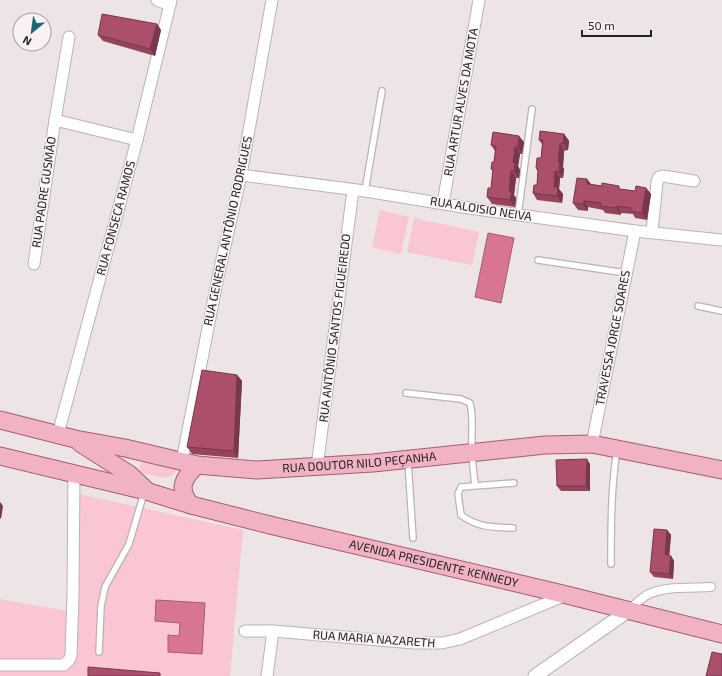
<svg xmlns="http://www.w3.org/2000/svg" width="722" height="676" font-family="'Exo 2',sans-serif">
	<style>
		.green { fill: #fac6d2 }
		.water { fill: #d87691; stroke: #a25c70 }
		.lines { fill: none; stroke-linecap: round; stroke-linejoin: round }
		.service-casing { stroke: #bbb2b4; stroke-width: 8 }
		.pedestrian-casing { stroke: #bbb2b4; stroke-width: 10 }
		.minor-casing { stroke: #bbb2b4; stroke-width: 13 }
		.tertiary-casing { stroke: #bbb2b4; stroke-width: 15 }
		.primary-casing { stroke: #a35d71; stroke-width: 19 }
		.service { stroke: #fff; stroke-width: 5.5 }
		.pedestrian { stroke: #fff; stroke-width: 8 }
		.minor { stroke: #fff; stroke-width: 11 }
		.tertiary { stroke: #fff; stroke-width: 13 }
		.primary { stroke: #f1b2c3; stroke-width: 17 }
		.wall { fill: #94445b }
		.shaded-wall { fill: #78374a }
		.building { fill: #ac4f6a; stroke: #78374a }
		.labels { text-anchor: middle; stroke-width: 3; stroke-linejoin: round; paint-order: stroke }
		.street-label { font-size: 12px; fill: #242122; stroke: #faf1f3 }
	</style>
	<rect width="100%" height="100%" fill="#ece4e5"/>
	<g class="green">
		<polygon points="380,210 409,217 401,254 372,247"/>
		<polygon points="414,218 479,232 472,265 407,252"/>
		<path d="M 149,459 L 177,468 C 173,484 151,475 140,472 L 139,471 L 141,464 Z"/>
		<polygon points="79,494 243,530 230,676 0,676 0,599 77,613"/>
	</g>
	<g class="water">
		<polygon points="488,233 514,238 501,303 475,297"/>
		<polygon points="156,600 205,603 202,654 168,652 168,635 179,636 180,623 155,621"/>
	</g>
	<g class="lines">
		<g class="service-casing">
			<g id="service">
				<polyline points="365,191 382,91"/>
				<polyline points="518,215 532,109"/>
				<polyline points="538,260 626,273"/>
				<polyline points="698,306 722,311"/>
				<path d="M 406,393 L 461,399 L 470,403 C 474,418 471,434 472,450 C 472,462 474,474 475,485"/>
				<polyline points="408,462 413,538"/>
				<path d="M 513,528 C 492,527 479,528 461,515 L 458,494 L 461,487 L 514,483"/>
				<path d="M 611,564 C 611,527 611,487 617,450"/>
				<polyline points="99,652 101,606 105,587 129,544 144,493"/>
			</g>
		</g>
		<g class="pedestrian-casing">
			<path id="pedestrian" d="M 629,610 C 635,604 643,596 651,593 C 670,586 692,588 711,587"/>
		</g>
		<g class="minor-casing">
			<g id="minor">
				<polyline points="157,0 170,5"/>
				<polyline points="55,120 137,140"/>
				<polyline points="241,175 365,191 469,208 635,231 722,240"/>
				<polyline points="443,203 479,0"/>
				<polyline points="652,232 657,182 659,177 663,176 694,181"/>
				<polyline points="34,264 55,120 69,37"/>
				<polyline points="58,434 137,140 171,0"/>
				<polyline points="592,444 635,231"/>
				<polyline points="182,461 218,277 241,175 272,0"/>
				<polyline points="317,467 353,190"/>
				<polyline points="245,631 273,631 414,643 442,643 460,639 566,595"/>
				<polyline points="0,665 64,665 69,660 71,656 73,595 74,474"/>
				<polyline points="267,676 273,631"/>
			</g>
		</g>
		<g class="tertiary-casing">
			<polyline id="tertiary" points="535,676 628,611"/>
		</g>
		<g class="primary-casing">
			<g id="primary">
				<path id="s1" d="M 0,420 L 75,439 L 125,448 L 197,465 L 257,470 L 373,463 L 545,445 L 592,444 L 722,470"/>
				<polyline points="80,443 129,474 146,490"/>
				<path id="s2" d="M 0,456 L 146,491 L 191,505 L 274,526 L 567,595 L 722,634"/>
				<path d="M 191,505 C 177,489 183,478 197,465"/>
			</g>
		</g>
		<use href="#service" class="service"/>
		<use href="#pedestrian" class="pedestrian"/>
		<use href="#minor" class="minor"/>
		<use href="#tertiary" class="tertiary"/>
		<use href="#primary" class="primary"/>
	</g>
	<g class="wall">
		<polygon points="157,24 161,30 155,56 103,41 98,35"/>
		<polygon points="564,134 569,141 568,150 564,151 563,167 564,169 563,178 560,178 559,189 563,194 562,203 537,200 533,193 537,185 538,172 536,168 541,158 542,144 539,140"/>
		<polygon points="524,142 522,154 520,154 518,166 520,170 519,178 516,178 514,195 516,198 515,207 492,204 487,197 491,188 493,171 491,169 494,162 495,151 491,145"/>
		<polygon points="587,179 591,184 635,191 646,188 651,194 647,220 635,218 633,214 621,213 621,215 605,213 603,210 588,207 588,211 578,210 573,203"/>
		<polygon points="237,375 242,381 238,458 192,454 187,447"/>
		<polygon points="590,464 590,491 561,491 557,486"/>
		<polygon points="667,530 671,535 669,556 671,556 674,561 673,579 654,577 650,572"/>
	</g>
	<g class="shaded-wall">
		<polygon points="157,24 161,30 155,56 150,49"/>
		<polygon points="564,134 569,141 568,150 563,143"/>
		<polygon points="519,136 524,142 522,154 518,147"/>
		<polygon points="560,144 564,151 563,167 564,169 563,178 559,172 558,162"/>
		<polygon points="515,147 520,154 518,166 520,170 519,178 514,171 513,162"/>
		<polygon points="511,171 516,178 514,195 516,198 515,207 510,200 509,191"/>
		<polygon points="555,171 560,178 559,189 563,194 562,203 557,196 554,187"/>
		<polygon points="587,179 592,186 587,184"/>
		<polygon points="646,188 651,194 647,220 642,213"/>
		<polygon points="584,201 588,207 588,211 583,204"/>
		<polygon points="617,206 621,213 621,215 616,208"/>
		<polygon points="237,375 242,381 238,458 234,451"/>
		<polygon points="587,459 590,464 590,491 586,486"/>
		<polygon points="0,502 3,506 1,519 0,518"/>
		<polygon points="667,530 671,535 669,559 665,554"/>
		<polygon points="671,556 674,561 673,579 669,574"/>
	</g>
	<g class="building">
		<polygon points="102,14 157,24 150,49 98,35"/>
		<polygon points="540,131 564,134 563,143 560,144 558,162 560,162 559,172 555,171 554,187 558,187 557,196 533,193 534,185 537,185 538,169 536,168 537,158 541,158 543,140 539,140"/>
		<polygon points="493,132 519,136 518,147 515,147 513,162 515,163 514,171 511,171 509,191 512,191 510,200 487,197 488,188 491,188 493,169 491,169 492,162 494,162 496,146 491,145"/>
		<polygon points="577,178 587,179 587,184 602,186 602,183 619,186 619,189 635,191 636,186 646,188 642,213 630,211 631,208 617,206 616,208 600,206 601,203 584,201 583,204 573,203"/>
		<polygon points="202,370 237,375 234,451 187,447"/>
		<polygon points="587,459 586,486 557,486 556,460"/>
		<polygon points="654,529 667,530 665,554 671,556 669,574 650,572"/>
		<polygon points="712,652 722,654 722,676 706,676"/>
		<polygon points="88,667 160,673 160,676 88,676"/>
	</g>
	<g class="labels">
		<g class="street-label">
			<text transform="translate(461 102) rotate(-80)" y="4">RUA ARTUR ALVES DA MOTA</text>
			<text transform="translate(44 192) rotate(-82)" y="4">RUA PADRE GUSMÃO</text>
			<text transform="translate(481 209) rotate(9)" y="4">RUA ALOISIO NEIVA</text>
			<text transform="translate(116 218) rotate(-75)" y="4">RUA FONSECA RAMOS</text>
			<text transform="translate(228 231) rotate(-78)" y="4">RUA GENERAL ANTÔNIO RODRIGUES</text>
			<text transform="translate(335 328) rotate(-83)" y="4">RUA ANTÔNIO SANTOS FIGUEIREDO</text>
			<text transform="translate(613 338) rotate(-79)" y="4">TRAVESSA JORGE SOARES</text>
			<text dy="4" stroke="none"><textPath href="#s1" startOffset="365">RUA DOUTOR NILO PEÇANHA</textPath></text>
			<text dy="4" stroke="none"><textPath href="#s2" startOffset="447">AVENIDA PRESIDENTE KENNEDY</textPath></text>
			<text transform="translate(374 639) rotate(4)" y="4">RUA MARIA NAZARETH</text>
		</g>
	</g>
	<g transform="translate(32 32) rotate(209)"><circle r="19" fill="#faf1f3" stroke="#a49e9f"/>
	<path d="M0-3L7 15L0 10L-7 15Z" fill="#1c6573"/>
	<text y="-6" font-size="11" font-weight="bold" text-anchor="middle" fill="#242122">N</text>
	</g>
	<path d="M582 30v6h69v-6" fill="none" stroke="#242122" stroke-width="2"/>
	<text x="588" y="30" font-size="12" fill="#242122" stroke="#faf1f3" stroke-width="3" paint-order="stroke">50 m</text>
</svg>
